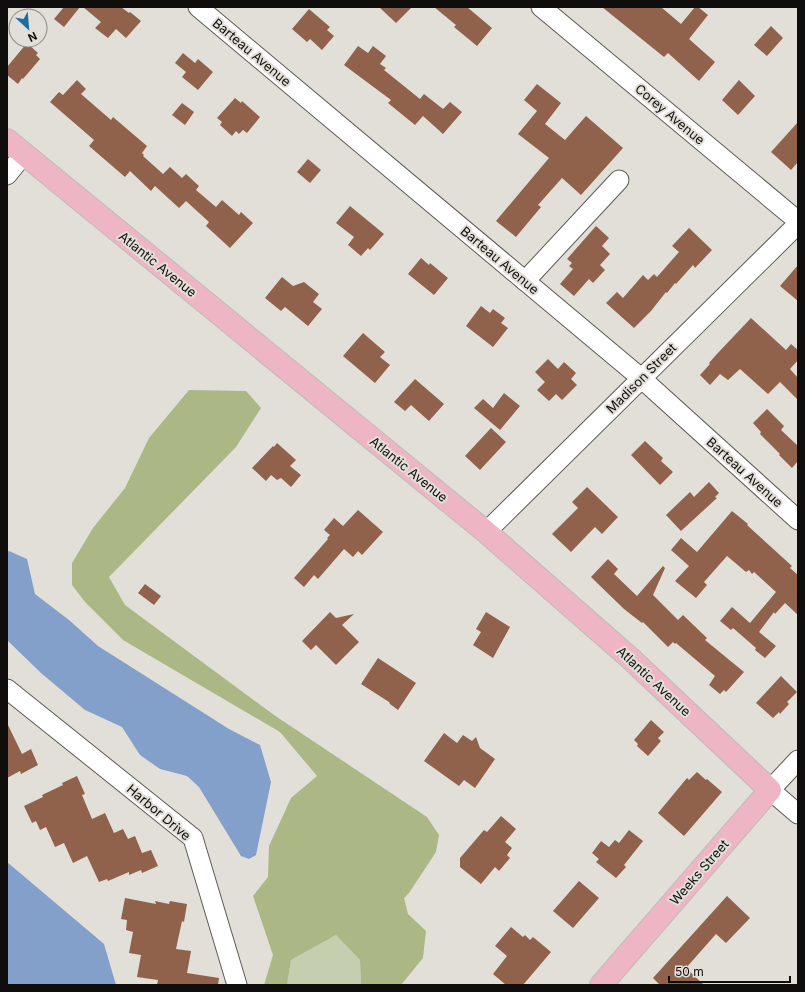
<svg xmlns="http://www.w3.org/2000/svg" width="805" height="992" font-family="Inter,sans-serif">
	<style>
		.green { fill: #c5ceae }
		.forest { fill: #abb885 }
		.water { fill: #82a0c9 }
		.building { fill: #91624b }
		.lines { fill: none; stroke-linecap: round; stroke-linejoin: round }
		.minor-casing { stroke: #5e5b56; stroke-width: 21 }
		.major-casing { stroke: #bcbcbb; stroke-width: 24 }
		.minor { stroke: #fff; stroke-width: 19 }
		.major { stroke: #eeb5c4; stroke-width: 22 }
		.labels { text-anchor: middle; stroke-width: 4; stroke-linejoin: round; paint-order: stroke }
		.street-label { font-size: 13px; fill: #0f0e0c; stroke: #e2dfd9 }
	</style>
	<rect width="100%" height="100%" fill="#e2dfd9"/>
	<polygon class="green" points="336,935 360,960 361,985 287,985 291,960"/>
	<polygon class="forest" points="189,390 246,391 261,408 236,447 109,577 125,605 274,715 427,817 439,835 436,852 409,893 404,898 408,914 426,931 423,958 401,985 361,985 360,960 336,935 291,960 287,985 264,985 273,955 253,896 268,877 269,846 291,798 317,776 280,732 123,640 85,602 72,585 72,563 93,528 125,488 149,438"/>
	<g class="water">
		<polygon points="9,551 27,559 35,594 69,620 98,646 229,729 260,745 271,782 256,855 249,859 241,856 199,787 187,776 160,769 140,755 122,727 85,710 41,673 7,640 7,552"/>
		<polygon points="7,862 104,944 116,985 7,985"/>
	</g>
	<g class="building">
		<polygon points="64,7 80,7 64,27 54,19"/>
		<polygon points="83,7 121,7 129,13 130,12 141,21 126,38 116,29 108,38 95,28 101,22"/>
		<polygon points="379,7 412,7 396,23"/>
		<polygon points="434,7 467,7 492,28 477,46 454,27 456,25"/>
		<polygon points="602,7 661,7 681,24 695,7 698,7 708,15 689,39 715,62 699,81 668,53 664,57"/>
		<polygon points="309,9 330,27 327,30 334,36 322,50 310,39 307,42 292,29"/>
		<polygon points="771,26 783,38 767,56 754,45"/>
		<polygon points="27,43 38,53 36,55 40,59 23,79 22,78 18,84 7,75 7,67"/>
		<polygon points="358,46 368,53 373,46 386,56 380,64 386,68 384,70 420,99 424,94 443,109 450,102 462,112 443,134 423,116 415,125 388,103 391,100 344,65"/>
		<polygon points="183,53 195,63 198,59 213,72 198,90 182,77 186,72 175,63"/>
		<polygon points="77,80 86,89 81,94 111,120 113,117 147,146 142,153 144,155 143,156 163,174 170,167 182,178 186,174 199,186 196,190 216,207 222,200 239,215 241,212 253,223 230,248 206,226 209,222 186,201 179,208 155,186 151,191 130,171 125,177 89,146 94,140 50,102 59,92 63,95"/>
		<polygon points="739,80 755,96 738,115 722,100"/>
		<polygon points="537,84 561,103 545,124 565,140 586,116 623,148 581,195 562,178 538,205 541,207 516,237 496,221 549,158 518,134 537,111 524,100"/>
		<polygon points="235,98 241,103 242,101 260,117 247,133 243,130 239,134 236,131 232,136 220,125 222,122 217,118"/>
		<polygon points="182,103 194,112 185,125 172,115"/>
		<polygon points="798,122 798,162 791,170 771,152"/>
		<polygon points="308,159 321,170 310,183 297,172"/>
		<polygon points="350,206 384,234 370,250 368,248 361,256 348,245 354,237 336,223"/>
		<polygon points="596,226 609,238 602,246 610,254 600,265 605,270 593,283 589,279 574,296 560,284 573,269 569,266 572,263 567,259"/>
		<polygon points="689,228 712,250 695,268 693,265 676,284 675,283 667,293 666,292 651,311 634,328 606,303 617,292 623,298 643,275 648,280 654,274 657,277 679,252 672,246"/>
		<polygon points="421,258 429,265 430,263 448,278 434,295 408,274"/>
		<polygon points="798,265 798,301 780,286"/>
		<polygon points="282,277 293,286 304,282 319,294 313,302 322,309 308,326 285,307 281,311 265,298"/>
		<polygon points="481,306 490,313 493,309 505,318 501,323 508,328 493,347 466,326"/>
		<polygon points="751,318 786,350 791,344 798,350 798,360 790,369 798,378 798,400 780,382 768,394 740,369 728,380 720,374 710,385 700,375 710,364 709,363 716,355"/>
		<polygon points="363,333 385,352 380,357 390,365 375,383 343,356"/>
		<polygon points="548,359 558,369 564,362 576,373 571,379 577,385 562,400 556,394 549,401 537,390 545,382 535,372"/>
		<polygon points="415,379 444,404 429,421 411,405 405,411 394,402"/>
		<polygon points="504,393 520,406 500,430 474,408 483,399 493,408"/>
		<polygon points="767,409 784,426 781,430 798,446 798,461 792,468 779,455 780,454 760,434 761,432 753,423"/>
		<polygon points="491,428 506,442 480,470 465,456"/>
		<polygon points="645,441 663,458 661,461 673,472 660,485 631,455"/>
		<polygon points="277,443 296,460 290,466 301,475 291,487 281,478 277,480 271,475 266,481 252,468 273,446 274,447"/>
		<polygon points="709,482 719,493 715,497 717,498 681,531 666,515 690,492 694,497"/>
		<polygon points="587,487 618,517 602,534 595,527 571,552 552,534 578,508 572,502"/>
		<polygon points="358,510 383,532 362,555 358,551 353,557 344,549 318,579 314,575 304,587 294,578 328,539 327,538 330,535 324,530 334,518 343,526"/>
		<polygon points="732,511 748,524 747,525 792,566 790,568 798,575 798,615 785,603 775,614 774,612 759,632 776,646 765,658 755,650 756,648 733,628 731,630 720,621 732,607 750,623 776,592 754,572 752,574 749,570 746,572 727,556 704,582 707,585 696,598 675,581 689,566 671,550 681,538 697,552"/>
		<polygon points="608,559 618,569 614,574 637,596 663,566 665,568 653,595 678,620 683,615 707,638 705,640 744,672 726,692 724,690 720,694 709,685 715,676 676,643 675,644 673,642 668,647 643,622 642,623 624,609 591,577"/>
		<polygon points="145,584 161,596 154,605 138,593"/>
		<polygon points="330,612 336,618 354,614 342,625 359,642 336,665 316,645 311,650 302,641"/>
		<polygon points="486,612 510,627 493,658 473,645 481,632 476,629"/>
		<polygon points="378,658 416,683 398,710 390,704 389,702 361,684"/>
		<polygon points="781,676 797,692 787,702 789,704 780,714 779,712 773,718 756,703"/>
		<polygon points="651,720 664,732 658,738 661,741 648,756 637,746 638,744 634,740"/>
		<polygon points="7,723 22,754 31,749 38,765 21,774 20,771 7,778"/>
		<polygon points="444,733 457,743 463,735 472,741 476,737 480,748 495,759 475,788 464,780 459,786 424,761"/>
		<polygon points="697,772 706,780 707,779 722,792 684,836 658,813 687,778 689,780"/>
		<polygon points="77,776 85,794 82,795 92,819 105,813 114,833 123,829 128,839 135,836 142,853 151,850 158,866 142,873 141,870 129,875 129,872 108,881 107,879 99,882 87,856 73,863 64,843 55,847 46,827 40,830 36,821 32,823 24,806 43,797 42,795 63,785 62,783"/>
		<polygon points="501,816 516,829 505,842 512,848 507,855 510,858 499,871 495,867 481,884 460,867 460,858 484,830 487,832"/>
		<polygon points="629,830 643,841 624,865 626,867 616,878 596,862 599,859 592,853 601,841 609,847 615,840 619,843"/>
		<polygon points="579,881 599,898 573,928 553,911"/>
		<polygon points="727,896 750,918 726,943 716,934 686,968 704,985 660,985 653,978"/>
		<polygon points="125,898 156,904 155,901 169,904 170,901 187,904 184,922 182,921 176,949 191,951 187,973 219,978 218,985 157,985 158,980 137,977 141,955 129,953 133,932 126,930 127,920 121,919"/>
		<polygon points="511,927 523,937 525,935 530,940 533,937 551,952 523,985 506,985 493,974 507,956 495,946"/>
	</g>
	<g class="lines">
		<g class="minor-casing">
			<g id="minor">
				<polyline points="198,7 641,378 798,520"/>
				<polyline points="541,7 798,221"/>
				<polyline points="7,175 24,154"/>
				<polyline points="525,281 619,180"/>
				<polyline points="486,532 798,224"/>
				<polyline points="7,689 193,838 237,985"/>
				<polyline points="798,760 770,790 798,814"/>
			</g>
		</g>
		<g class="major-casing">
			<polyline id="major" points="7,140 486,532 631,659 770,790 601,985"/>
		</g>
		<use href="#minor" class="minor"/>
		<use href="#major" class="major"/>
	</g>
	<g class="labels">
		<g class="street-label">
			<text transform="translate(252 52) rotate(40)" y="5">Barteau Avenue</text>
			<text transform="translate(670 114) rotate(40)" y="5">Corey Avenue</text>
			<text transform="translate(500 260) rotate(40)" y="5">Barteau Avenue</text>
			<text transform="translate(158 264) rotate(39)" y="5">Atlantic Avenue</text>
			<text transform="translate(641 378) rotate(-45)" y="5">Madison Street</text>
			<text transform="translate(409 469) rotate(39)" y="5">Atlantic Avenue</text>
			<text transform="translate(745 472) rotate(42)" y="5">Barteau Avenue</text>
			<text transform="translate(654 681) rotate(43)" y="5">Atlantic Avenue</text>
			<text transform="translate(159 812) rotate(40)" y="5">Harbor Drive</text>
			<text transform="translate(699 872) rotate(-49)" y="5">Weeks Street</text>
		</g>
	</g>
	<rect width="805" height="992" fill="none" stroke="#0f0e0c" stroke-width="16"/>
	<g transform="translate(28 28) rotate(154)"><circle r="19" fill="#e2dfd9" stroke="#8e8b87"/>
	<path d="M0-3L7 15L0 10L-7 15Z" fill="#1e6d9f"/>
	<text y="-6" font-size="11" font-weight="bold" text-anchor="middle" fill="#0f0e0c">N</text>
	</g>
	<path d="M669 976v6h121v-6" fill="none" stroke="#0f0e0c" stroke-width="2"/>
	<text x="675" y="976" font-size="12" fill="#0f0e0c" stroke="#e2dfd9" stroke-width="3" paint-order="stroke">50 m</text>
</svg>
